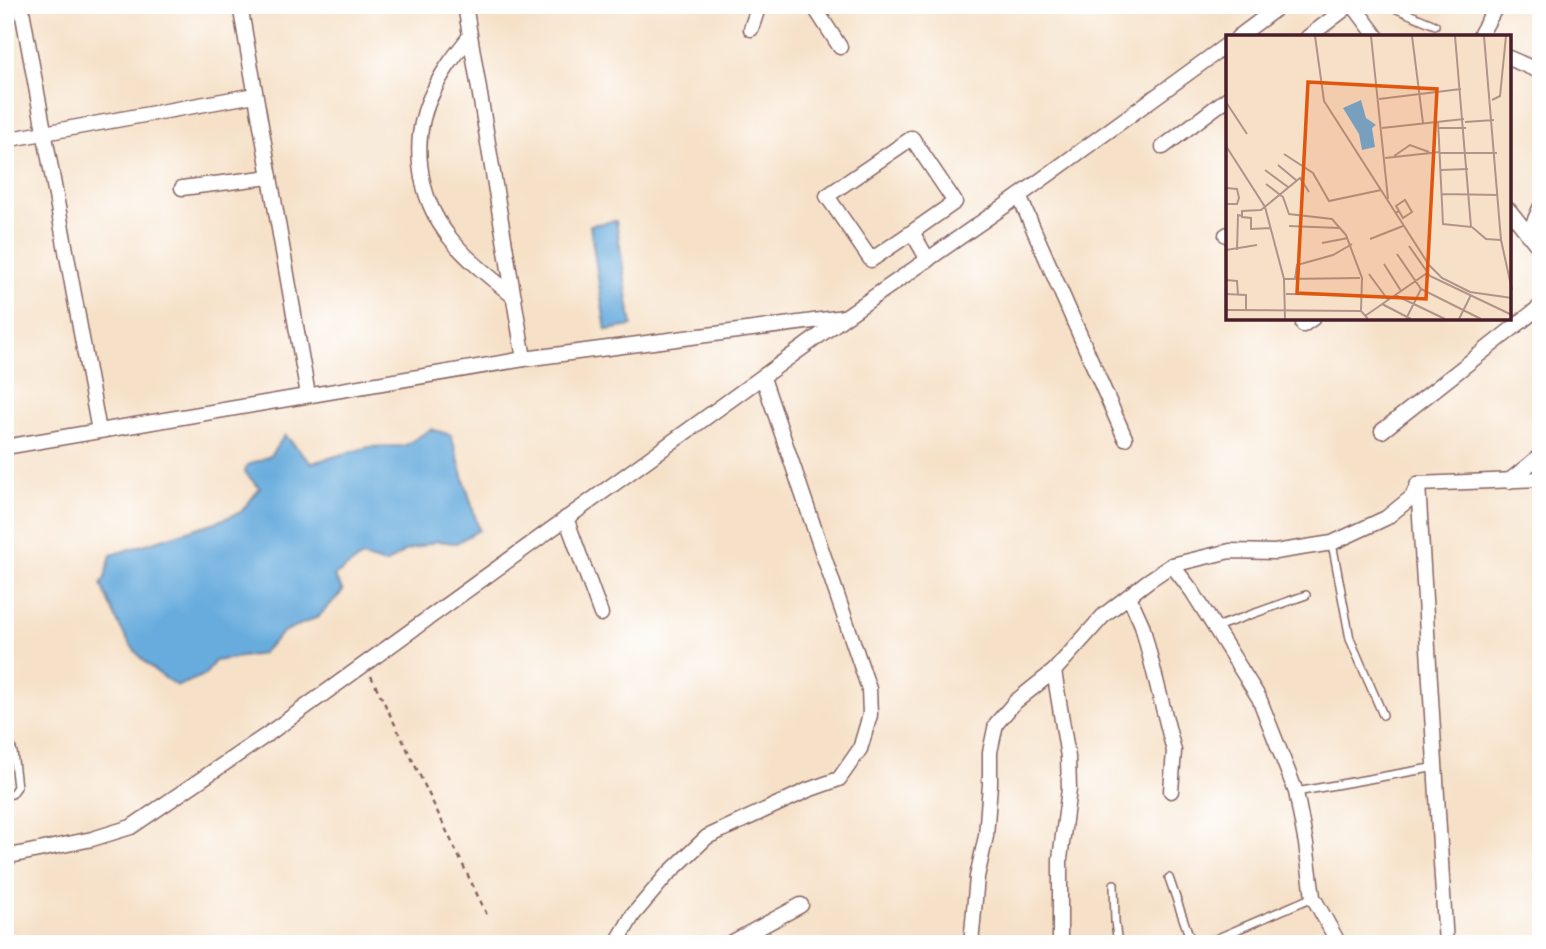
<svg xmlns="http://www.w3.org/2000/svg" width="1546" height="949" font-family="Mynerve,sans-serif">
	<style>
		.water { fill: #67acdd; stroke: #586684; stroke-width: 2 }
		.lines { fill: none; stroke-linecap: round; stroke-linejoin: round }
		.lane-casing { stroke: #866362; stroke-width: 10 }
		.street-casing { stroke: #866362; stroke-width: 17 }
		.path { stroke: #866362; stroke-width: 2.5; stroke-dasharray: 5 5; stroke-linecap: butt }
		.lane { stroke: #fff; stroke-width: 7 }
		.street { stroke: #fff; stroke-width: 14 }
		.inset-road { fill: none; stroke: #b19389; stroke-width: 2 }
		.view { fill: #e0560e; fill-opacity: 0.15; stroke: #e0560e; stroke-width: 3.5 }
		.inset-edge { fill: none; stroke: #4a1f2b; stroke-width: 3.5 }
	</style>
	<rect width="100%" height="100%" fill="#fff"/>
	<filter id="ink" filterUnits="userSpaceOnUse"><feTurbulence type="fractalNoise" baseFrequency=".0143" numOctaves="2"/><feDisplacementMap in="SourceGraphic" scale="14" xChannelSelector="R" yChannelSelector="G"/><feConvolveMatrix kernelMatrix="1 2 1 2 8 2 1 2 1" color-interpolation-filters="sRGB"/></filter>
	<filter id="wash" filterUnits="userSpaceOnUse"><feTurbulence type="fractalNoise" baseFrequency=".00686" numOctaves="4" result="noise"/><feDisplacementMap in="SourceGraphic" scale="28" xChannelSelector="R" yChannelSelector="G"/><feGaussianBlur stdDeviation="1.57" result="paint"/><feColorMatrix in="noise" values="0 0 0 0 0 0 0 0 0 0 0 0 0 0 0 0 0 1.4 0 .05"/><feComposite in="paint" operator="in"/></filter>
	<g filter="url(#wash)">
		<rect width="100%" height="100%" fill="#f6e1c8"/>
		<g class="water">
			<polygon points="616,221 632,326 606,330 590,225"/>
			<path d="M 431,429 L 451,435 L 479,530 L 456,543 L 437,541 L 405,551 L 385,564 L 362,557 L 334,576 L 343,591 L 318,617 L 283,632 L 261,654 L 215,661 L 205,675 L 178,686 C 131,660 121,631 101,584 L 105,578 L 111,555 L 219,521 L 241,512 L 260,488 L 245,473 L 246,466 L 270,456 L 285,435 L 311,463 L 369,447 L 404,446 Z"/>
		</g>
	</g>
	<g filter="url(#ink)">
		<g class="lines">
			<g class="lane-casing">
				<g id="lane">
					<polyline points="1387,5 1435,25"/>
					<polyline points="1332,543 1350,639 1383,715"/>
					<polyline points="1216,627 1306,595"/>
					<polyline points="5,730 13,752 17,787 12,794 5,796"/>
					<polyline points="1296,792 1436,767"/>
					<polyline points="1169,878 1192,944"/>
					<polyline points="1114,884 1115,922 1118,944"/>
					<polyline points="1204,944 1313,897"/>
				</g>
			</g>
			<g class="street-casing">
				<g id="street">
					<polyline points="21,5 99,431"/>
					<polyline points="240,5 308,395"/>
					<polyline points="465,5 524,359"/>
					<polyline points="813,5 840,47"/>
					<polyline points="1353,5 1377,37"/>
					<polyline points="751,29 759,5"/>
					<path d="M 470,36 C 457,53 443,70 434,90 C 409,137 417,197 450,238 C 468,261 492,278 514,297"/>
					<polyline points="1238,37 1281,5"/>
					<polyline points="1308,37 1350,5"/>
					<polyline points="1479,37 1497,5"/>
					<polyline points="1509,58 1541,72"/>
					<polyline points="5,140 255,95"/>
					<polyline points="1163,147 1228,98"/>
					<polyline points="182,188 270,177"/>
					<polyline points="1019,196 1125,438"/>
					<polyline points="1509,210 1541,250"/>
					<polyline points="912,232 871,260 827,196 912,138 955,202 912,232 928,260"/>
					<polyline points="1226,235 1228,234"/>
					<polyline points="1528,235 1541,206"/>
					<polyline points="1303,325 1313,318"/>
					<polyline points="1382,431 1541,306"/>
					<polyline points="5,447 524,359 844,317"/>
					<polyline points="1509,481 1541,455"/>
					<polyline points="1418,484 1446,944"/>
					<polyline points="1418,484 1541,479"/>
					<polyline points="566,518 601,614"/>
					<polyline points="1172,565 1192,591 1259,698 1296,792 1306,844 1313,897 1339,944"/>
					<polyline points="1129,596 1142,625 1174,751 1171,791"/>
					<polyline points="1054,671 1068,757 1069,789 1060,859 1060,944"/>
					<polyline points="5,857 92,839 131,827 268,734 845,317 1019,196 1228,44"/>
					<polyline points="616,944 633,915 666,876 707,837 808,790 839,779 860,749 870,715 869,689 763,378"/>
					<polyline points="729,944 801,905"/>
					<polyline points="971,944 977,877 986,836 990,784 990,752 996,724 1015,702 1054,671 1104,615 1148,581 1172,565 1230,551 1275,552 1332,543 1386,518 1412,497 1418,484"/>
				</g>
			</g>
			<polyline class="path" points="371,676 410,755 487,915"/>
			<use href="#lane" class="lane"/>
			<use href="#street" class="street"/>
		</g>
	</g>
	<g transform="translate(1226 35)">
		<rect width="285" height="285" fill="#f6e1c8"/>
		<path d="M 135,65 L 140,83 L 150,90 L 146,93 L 149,112 L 136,115 L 133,99 L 117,73 Z" fill="#67acdd"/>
		<path class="inset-road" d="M 89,1 L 98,66 L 203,230 L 216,243 L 244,257 L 286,263M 145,1 L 162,164M 186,1 L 197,88M 258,1 L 275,205 L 286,255M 153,64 L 235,54M 266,65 L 274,61 L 280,1M 0,67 L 21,99M 212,86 L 217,189 L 245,192 L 229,1M 239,87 L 268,85M 156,93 L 238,84M 213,93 L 240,93M 0,111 L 39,172 L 58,244 L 59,284M 214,118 L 271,118M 58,119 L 87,138 L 103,166 L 155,155M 168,121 L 184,110 L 203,117M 159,123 L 214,117M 52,130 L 70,145M 39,135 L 62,152M 215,135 L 242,134M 40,149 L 57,162 L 63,179 L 106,184 L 120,200 L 136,243 L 135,276 L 142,284M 0,153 L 11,154 L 13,163 L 11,169 L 0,169M 216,159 L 272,160M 169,178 L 173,176 L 177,183 L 186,177 L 179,165 L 170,171 L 173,176M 63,191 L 113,193M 246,192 L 260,204 L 275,205M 45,193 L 25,194 L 25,183 L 16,182 L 16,176 L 35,175 L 74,143 L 83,157M 144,204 L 177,191M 96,208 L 122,203M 183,211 L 204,241 L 286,280M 0,215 L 31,210M 11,215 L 12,180 L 16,181M 171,219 L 195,254 L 255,284M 158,229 L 175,256M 143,239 L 162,265M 58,244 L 134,243M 69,244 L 71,230 L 107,220 L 126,209M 0,245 L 11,246 L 12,260M 0,259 L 20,260 L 20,275M 60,259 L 135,260M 169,260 L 219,284M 156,269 L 185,284M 0,275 L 135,276M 139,281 L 201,238M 180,284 L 195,254M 233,284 L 245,260"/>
		<path class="view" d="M 82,47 L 211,54 L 200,264 L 71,258 Z"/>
		<rect width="285" height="285" class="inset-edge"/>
	</g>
	<rect width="1546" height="949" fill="none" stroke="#fff" stroke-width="28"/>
</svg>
